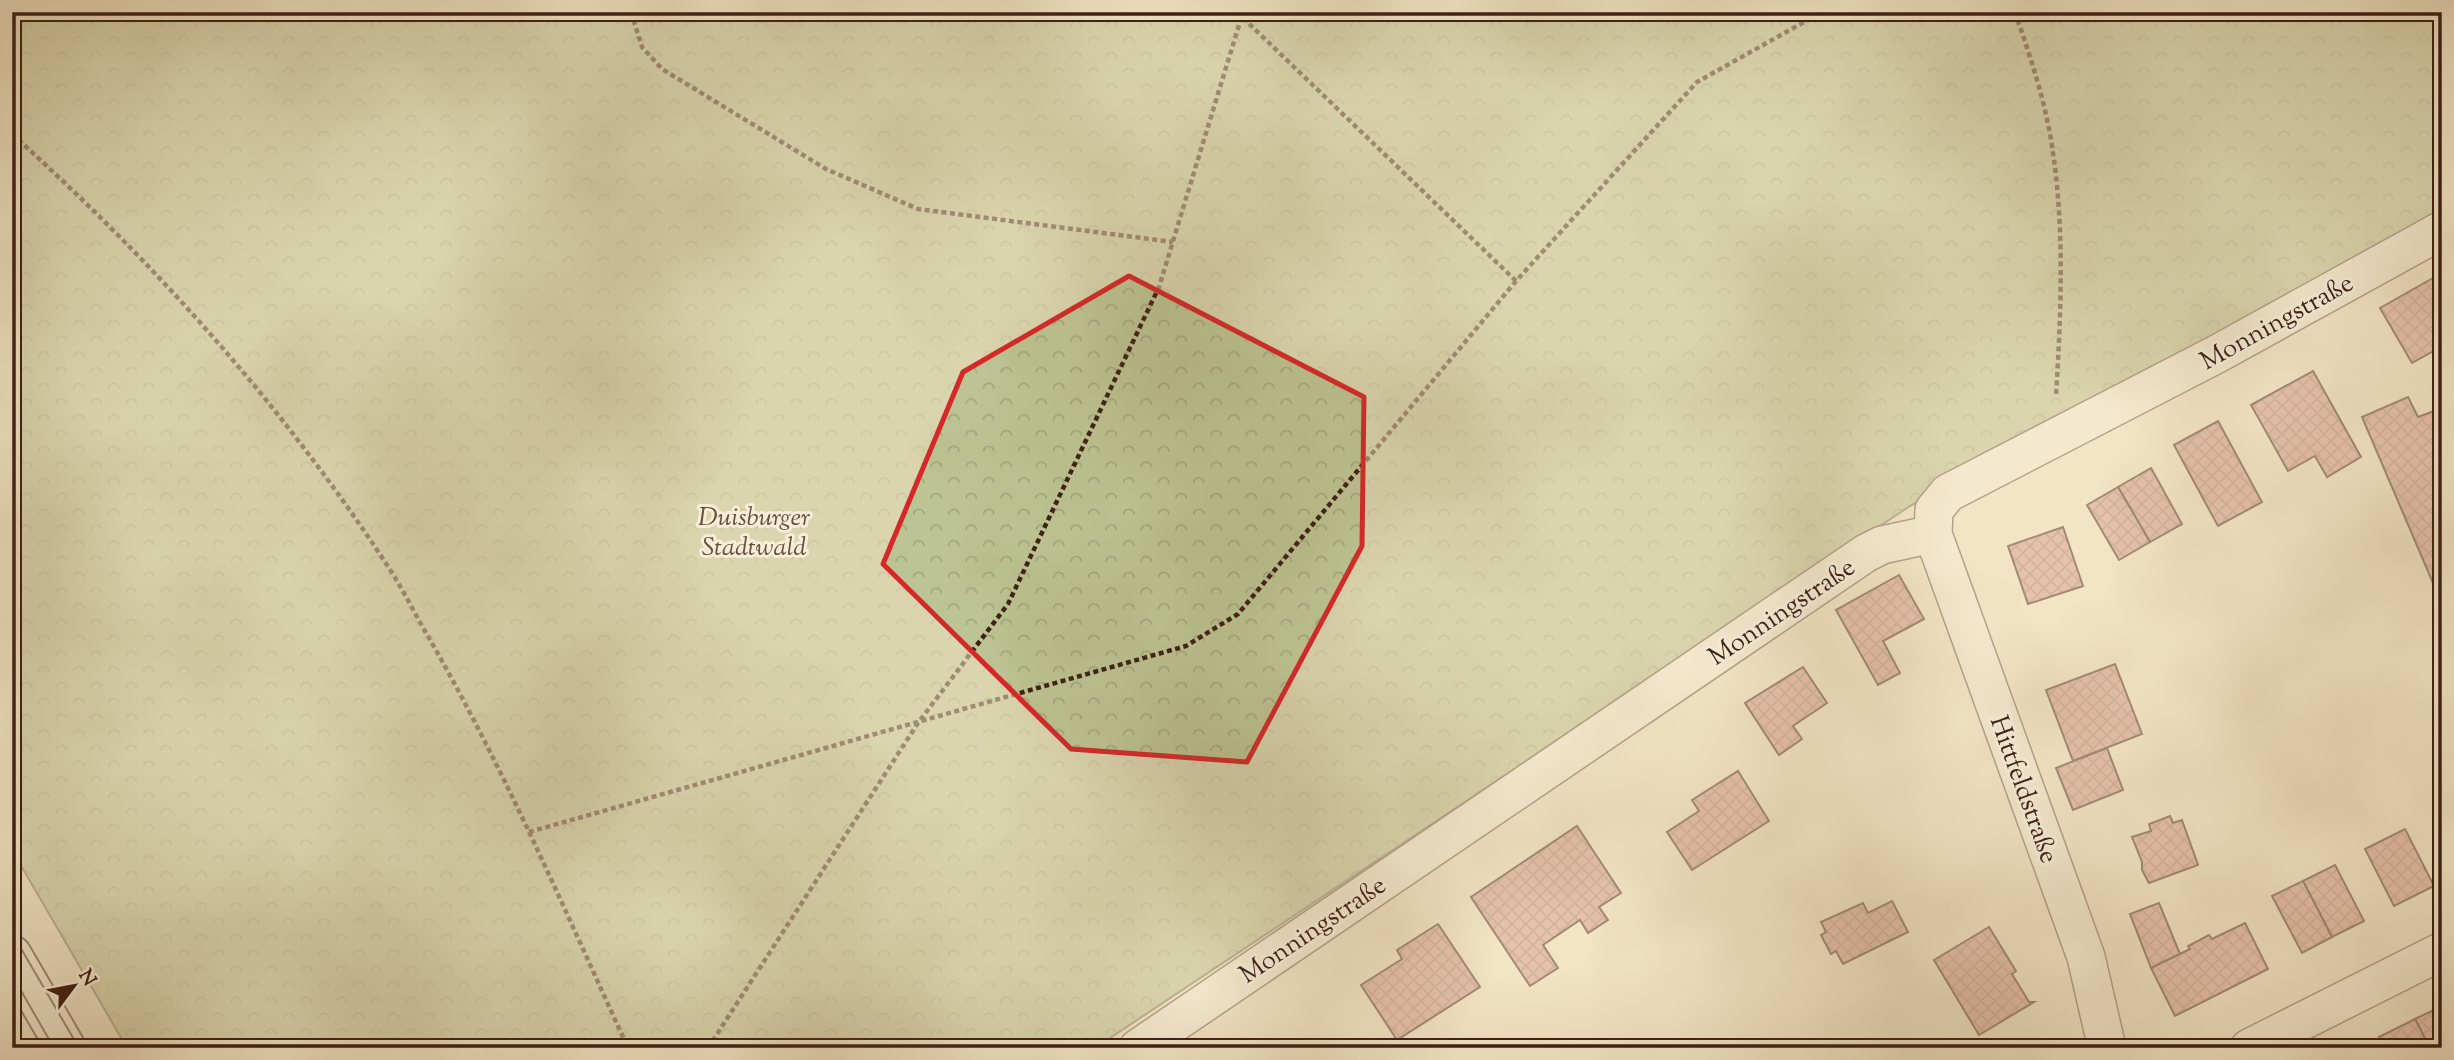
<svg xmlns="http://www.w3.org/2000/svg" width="2454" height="1060" font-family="'Sorts Mill Goudy',serif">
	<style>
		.forest { fill: url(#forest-crowns); stroke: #7d7253; stroke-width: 2 }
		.building { fill: url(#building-cross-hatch); stroke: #3d2013; stroke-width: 2 }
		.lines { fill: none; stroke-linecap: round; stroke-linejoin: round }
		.minor-casing { stroke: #6a5140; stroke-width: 40 }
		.secondary-casing { stroke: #3d2013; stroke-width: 42 }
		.path { stroke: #3d2013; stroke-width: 4.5; stroke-dasharray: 5 3.5; stroke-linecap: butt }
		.minor { stroke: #f7edd9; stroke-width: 37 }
		.secondary { stroke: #f7edd9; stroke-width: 38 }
		.tram { stroke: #3d2013; stroke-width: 2 }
		.marked { fill: none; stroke: #d62828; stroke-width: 5; stroke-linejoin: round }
		.labels { text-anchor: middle; stroke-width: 6; stroke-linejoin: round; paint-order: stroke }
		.street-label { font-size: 26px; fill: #3d2013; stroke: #f7edd9 }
		.park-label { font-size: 26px; font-style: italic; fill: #635139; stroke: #f7edd9 }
	</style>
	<defs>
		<pattern id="forest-crowns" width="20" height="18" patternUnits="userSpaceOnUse" patternTransform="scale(1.75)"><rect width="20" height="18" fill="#bdc493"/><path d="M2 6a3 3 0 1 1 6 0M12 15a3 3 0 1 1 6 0" fill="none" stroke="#a3a87e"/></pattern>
		<pattern id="building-cross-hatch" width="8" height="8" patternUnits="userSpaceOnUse" patternTransform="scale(1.75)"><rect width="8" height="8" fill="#d7978c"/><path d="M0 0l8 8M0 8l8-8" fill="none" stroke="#b07b71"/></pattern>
	</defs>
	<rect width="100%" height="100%" fill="#f2e4c5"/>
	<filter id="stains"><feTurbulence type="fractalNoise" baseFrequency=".00286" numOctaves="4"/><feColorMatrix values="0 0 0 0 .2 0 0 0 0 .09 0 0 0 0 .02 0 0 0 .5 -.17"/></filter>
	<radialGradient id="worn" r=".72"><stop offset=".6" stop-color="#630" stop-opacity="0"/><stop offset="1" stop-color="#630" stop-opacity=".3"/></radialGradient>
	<polygon class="forest" points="12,12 2442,12 2442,212 1910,506 1095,1048 127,1048 12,850"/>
	<g class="building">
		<polygon points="2433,278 2442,293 2442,355 2439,348 2412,363 2380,308"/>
		<polygon points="2313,371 2361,457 2327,477 2315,456 2288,471 2251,405"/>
		<polygon points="2408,397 2418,417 2442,408 2442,604 2362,417"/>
		<polygon points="2218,421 2262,502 2218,526 2174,445"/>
		<polygon points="2151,468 2182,524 2150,542 2118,487"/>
		<polygon points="2118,487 2150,542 2119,560 2087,505"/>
		<polygon points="2063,527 2083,586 2028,604 2008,546"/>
		<polygon points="1899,575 1924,619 1883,641 1900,673 1878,685 1836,610"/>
		<polygon points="2115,664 2142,734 2073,761 2046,690"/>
		<polygon points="1803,667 1827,703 1793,726 1802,739 1779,755 1745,703"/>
		<polygon points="2107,748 2123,790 2073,810 2056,768"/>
		<polygon points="1738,771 1769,821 1692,870 1667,832 1699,811 1692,800"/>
		<polygon points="2170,816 2173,823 2182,820 2198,865 2149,883 2142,870 2142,862 2132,837 2151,831 2149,824"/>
		<polygon points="1577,826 1621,893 1599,907 1608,920 1588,933 1580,920 1543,945 1558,968 1530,986 1471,897"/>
		<polygon points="2405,829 2434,886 2394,906 2365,849"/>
		<polygon points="2335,865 2364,921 2332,937 2303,881"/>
		<polygon points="2303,881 2332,937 2302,953 2272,896"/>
		<polygon points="1892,901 1908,932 1843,964 1836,951 1831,954 1821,935 1826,932 1821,922 1863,903 1868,913"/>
		<polygon points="2159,903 2180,954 2151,968 2130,914"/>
		<polygon points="2245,923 2268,969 2175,1016 2151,968 2190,949 2188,946 2209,935 2212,939"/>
		<polygon points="1438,924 1480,987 1397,1040 1361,985 1402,959 1397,950"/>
		<polygon points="1989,927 2016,971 2012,974 2029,1002 2034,1002 1979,1035 1934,960"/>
		<polygon points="2442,1006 2442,1048 2430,1048 2415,1019"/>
		<polygon points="2415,1019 2430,1048 2385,1048 2379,1037"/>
		<polygon points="2056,1039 2057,1045 2063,1043 2064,1048 2016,1048"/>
	</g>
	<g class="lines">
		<g class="minor-casing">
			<g id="minor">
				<polyline points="1138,1048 1866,553 1882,545 1933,534"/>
				<polyline points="2107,1048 2086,957 1933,534 1934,510 1948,493 2217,354 2442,230"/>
				<polyline points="2249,1048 2442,951"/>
			</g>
		</g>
		<g class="secondary-casing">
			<polyline id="secondary" points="12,955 66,1048"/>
		</g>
		<g class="path">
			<polyline points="631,12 642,47 662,69 826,169 918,209 1173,242"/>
			<polyline points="1237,12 1516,281"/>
			<path d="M 2015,12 C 2030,56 2045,100 2052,146 C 2065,229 2061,313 2056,396"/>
			<path d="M 12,134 C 155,263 283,406 389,568 C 405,593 418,620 433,645 C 507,775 566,913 628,1048"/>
			<polyline points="529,832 1186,646 1238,614 1516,281 1697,82 1822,12"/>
			<polyline points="708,1048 918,723 1008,604 1159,287 1243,12"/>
		</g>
		<use href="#minor" class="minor"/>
		<use href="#secondary" class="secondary"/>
		<g class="tram">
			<polyline points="12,933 79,1048"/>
			<polyline points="12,975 54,1048"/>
		</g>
	</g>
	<path d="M0 0H2454V1060H0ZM 1129,276 L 1364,397 L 1362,546 L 1247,762 L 1071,749 L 883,564 L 963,372 Z" fill="#f2e4c5" fill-opacity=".55" fill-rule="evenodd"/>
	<path class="marked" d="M 1129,276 L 1364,397 L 1362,546 L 1247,762 L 1071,749 L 883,564 L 963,372 Z"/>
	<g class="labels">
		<g class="street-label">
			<text transform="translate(2276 321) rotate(-29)" y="9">Monningstraße</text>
			<text transform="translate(1781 611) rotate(-34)" y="9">Monningstraße</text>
			<text transform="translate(2025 789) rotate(70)" y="9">Hittfeldstraße</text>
			<text transform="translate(1312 929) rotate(-34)" y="9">Monningstraße</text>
		</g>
		<g class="park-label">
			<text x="754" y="525">Duisburger<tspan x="754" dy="30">Stadtwald</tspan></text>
		</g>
	</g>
	<rect width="2454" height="1060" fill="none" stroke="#f2e4c5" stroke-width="42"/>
	<rect x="14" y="14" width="2426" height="1032" fill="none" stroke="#3d2013" stroke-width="3.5"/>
	<rect x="21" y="21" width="2412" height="1018" fill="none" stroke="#3d2013" stroke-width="2"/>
	<g transform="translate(74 986) rotate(58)" stroke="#f7edd9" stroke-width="5" paint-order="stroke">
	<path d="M0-5L12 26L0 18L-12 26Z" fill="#3d2013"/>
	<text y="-10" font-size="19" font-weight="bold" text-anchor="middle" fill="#3d2013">N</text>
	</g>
	<rect width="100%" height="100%" filter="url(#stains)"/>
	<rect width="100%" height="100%" fill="url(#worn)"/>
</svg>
